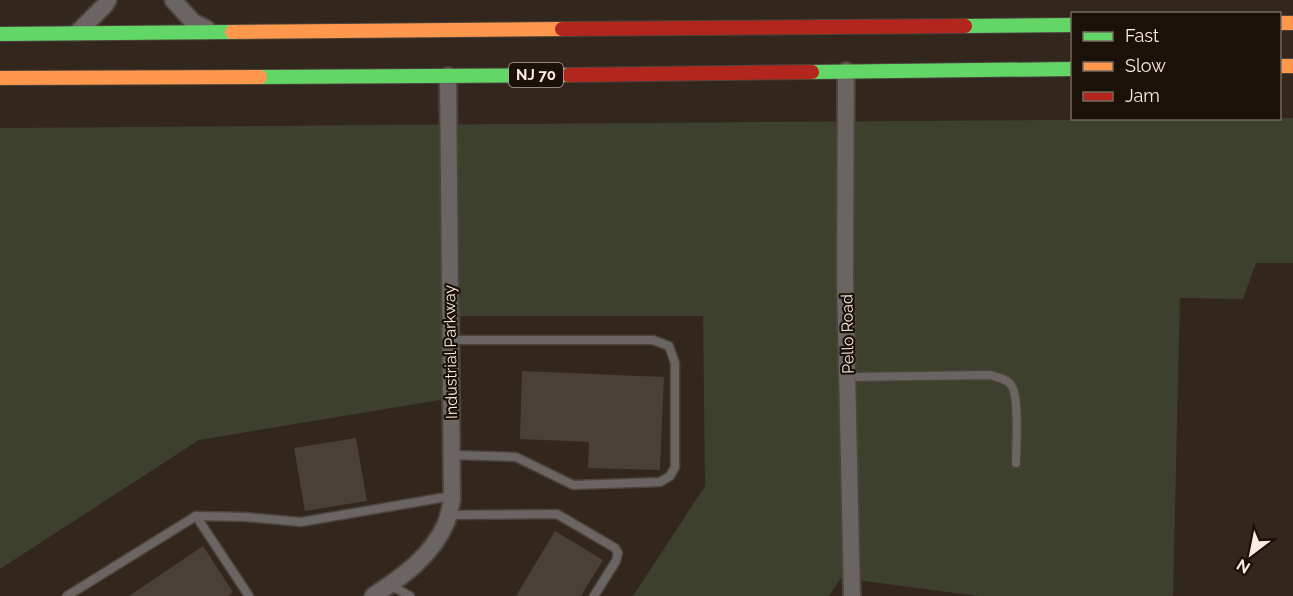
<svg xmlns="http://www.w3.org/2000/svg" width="1293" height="596" font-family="Raleway,sans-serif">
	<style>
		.green { fill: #3c402d }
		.building { fill: #4a4038 }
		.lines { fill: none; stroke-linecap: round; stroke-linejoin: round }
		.lane-casing { stroke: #4c433a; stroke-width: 11 }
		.street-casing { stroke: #4c433a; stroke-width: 20 }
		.fast-casing { stroke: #4c433a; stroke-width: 16 }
		.slow-casing { stroke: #4c433a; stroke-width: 16 }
		.jam-casing { stroke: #4c433a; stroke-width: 16 }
		.lane { stroke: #6a6463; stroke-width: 8 }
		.street { stroke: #6a6463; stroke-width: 16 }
		.fast { stroke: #63d668; stroke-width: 14 }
		.slow { stroke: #ff974d; stroke-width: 14 }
		.jam { stroke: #b3261e; stroke-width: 14 }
		.labels { text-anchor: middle; stroke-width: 4.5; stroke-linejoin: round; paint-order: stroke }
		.shield { fill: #1b1109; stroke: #b8aaa0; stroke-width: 1.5 }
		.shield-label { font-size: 15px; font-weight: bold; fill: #fbece1 }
		.street-label { font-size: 16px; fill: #fbece1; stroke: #1b1109 }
	</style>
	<rect width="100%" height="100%" fill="#32261d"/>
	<polygon class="green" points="1293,118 1293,263 1256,263 1243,299 1180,298 1173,596 978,596 841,578 829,596 633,596 705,486 703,316 452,316 452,398 199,440 0,569 0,128"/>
	<g class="building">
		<polygon points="522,371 664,377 660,470 588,468 589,442 520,439"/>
		<polygon points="356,438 367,501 305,511 294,448"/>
		<polygon points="555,531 603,560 581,596 516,596"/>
		<polygon points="203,546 233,592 228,596 129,596"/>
	</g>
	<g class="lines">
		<g class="lane-casing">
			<g id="lane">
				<polyline points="450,340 653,340 669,346 675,363 675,467 670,476 660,482 573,485 516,457 452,455"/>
				<path d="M 848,377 L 990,375 C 997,377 1007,379 1011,385 C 1020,396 1016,447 1016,463"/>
				<polyline points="448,515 557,514 615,548 618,553 616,561 594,596"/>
				<polyline points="196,516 249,596"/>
				<polyline points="390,585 410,596"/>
				<polyline points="67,596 196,516 246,517 301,522 452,496"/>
			</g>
		</g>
		<g class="street-casing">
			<g id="street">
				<polyline points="173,0 193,22 207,29"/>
				<polyline points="78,32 105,5 108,0"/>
				<polyline points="846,71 845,280 852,596"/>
				<path d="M 373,596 C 402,577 432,556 446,523 C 449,516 450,507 452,500 L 448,76"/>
			</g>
		</g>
		<g class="fast-casing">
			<g id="fast">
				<polyline points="965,26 1072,25"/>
				<polyline points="0,34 232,32"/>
				<polyline points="812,72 1072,69"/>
				<polyline points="260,77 568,75"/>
			</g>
		</g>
		<g class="slow-casing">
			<g id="slow">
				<polyline points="1280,23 1293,23"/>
				<polyline points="232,32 562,29"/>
				<polyline points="1280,66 1293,66"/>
				<polyline points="0,78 260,77"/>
			</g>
		</g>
		<g class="jam-casing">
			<g id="jam">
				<polyline points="562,29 965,26"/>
				<polyline points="568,75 812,72"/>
			</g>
		</g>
		<use href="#lane" class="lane"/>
		<use href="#street" class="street"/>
		<use href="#fast" class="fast"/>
		<use href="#slow" class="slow"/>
		<use href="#jam" class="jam"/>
	</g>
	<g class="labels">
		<rect class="shield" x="509" y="63" width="54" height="24" rx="4.5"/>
		<g class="shield-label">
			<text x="536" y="80">NJ 70</text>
		</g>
		<g class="street-label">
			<text transform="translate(847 334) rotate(-91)" y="6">Pello Road</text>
			<text transform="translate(450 352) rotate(-91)" y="6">Industrial Parkway</text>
		</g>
	</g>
	<rect x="1071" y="12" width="210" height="108" fill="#1b1109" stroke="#75695f" stroke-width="1.5"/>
	<rect x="1083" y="32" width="30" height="9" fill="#63d668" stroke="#75695f" stroke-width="1.5"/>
	<text x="1125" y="42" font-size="18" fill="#fbece1">Fast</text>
	<rect x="1083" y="62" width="30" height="9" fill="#ff974d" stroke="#75695f" stroke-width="1.5"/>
	<text x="1125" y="72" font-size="18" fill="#fbece1">Slow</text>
	<rect x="1083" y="92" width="30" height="9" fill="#b3261e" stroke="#75695f" stroke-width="1.5"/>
	<text x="1125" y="102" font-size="18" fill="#fbece1">Jam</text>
	<g transform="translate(1251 554) rotate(212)" stroke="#1b1109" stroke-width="4.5" paint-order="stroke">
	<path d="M0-4.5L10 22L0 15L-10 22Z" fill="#fbece1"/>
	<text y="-9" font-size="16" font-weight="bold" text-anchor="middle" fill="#fbece1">N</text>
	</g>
</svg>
